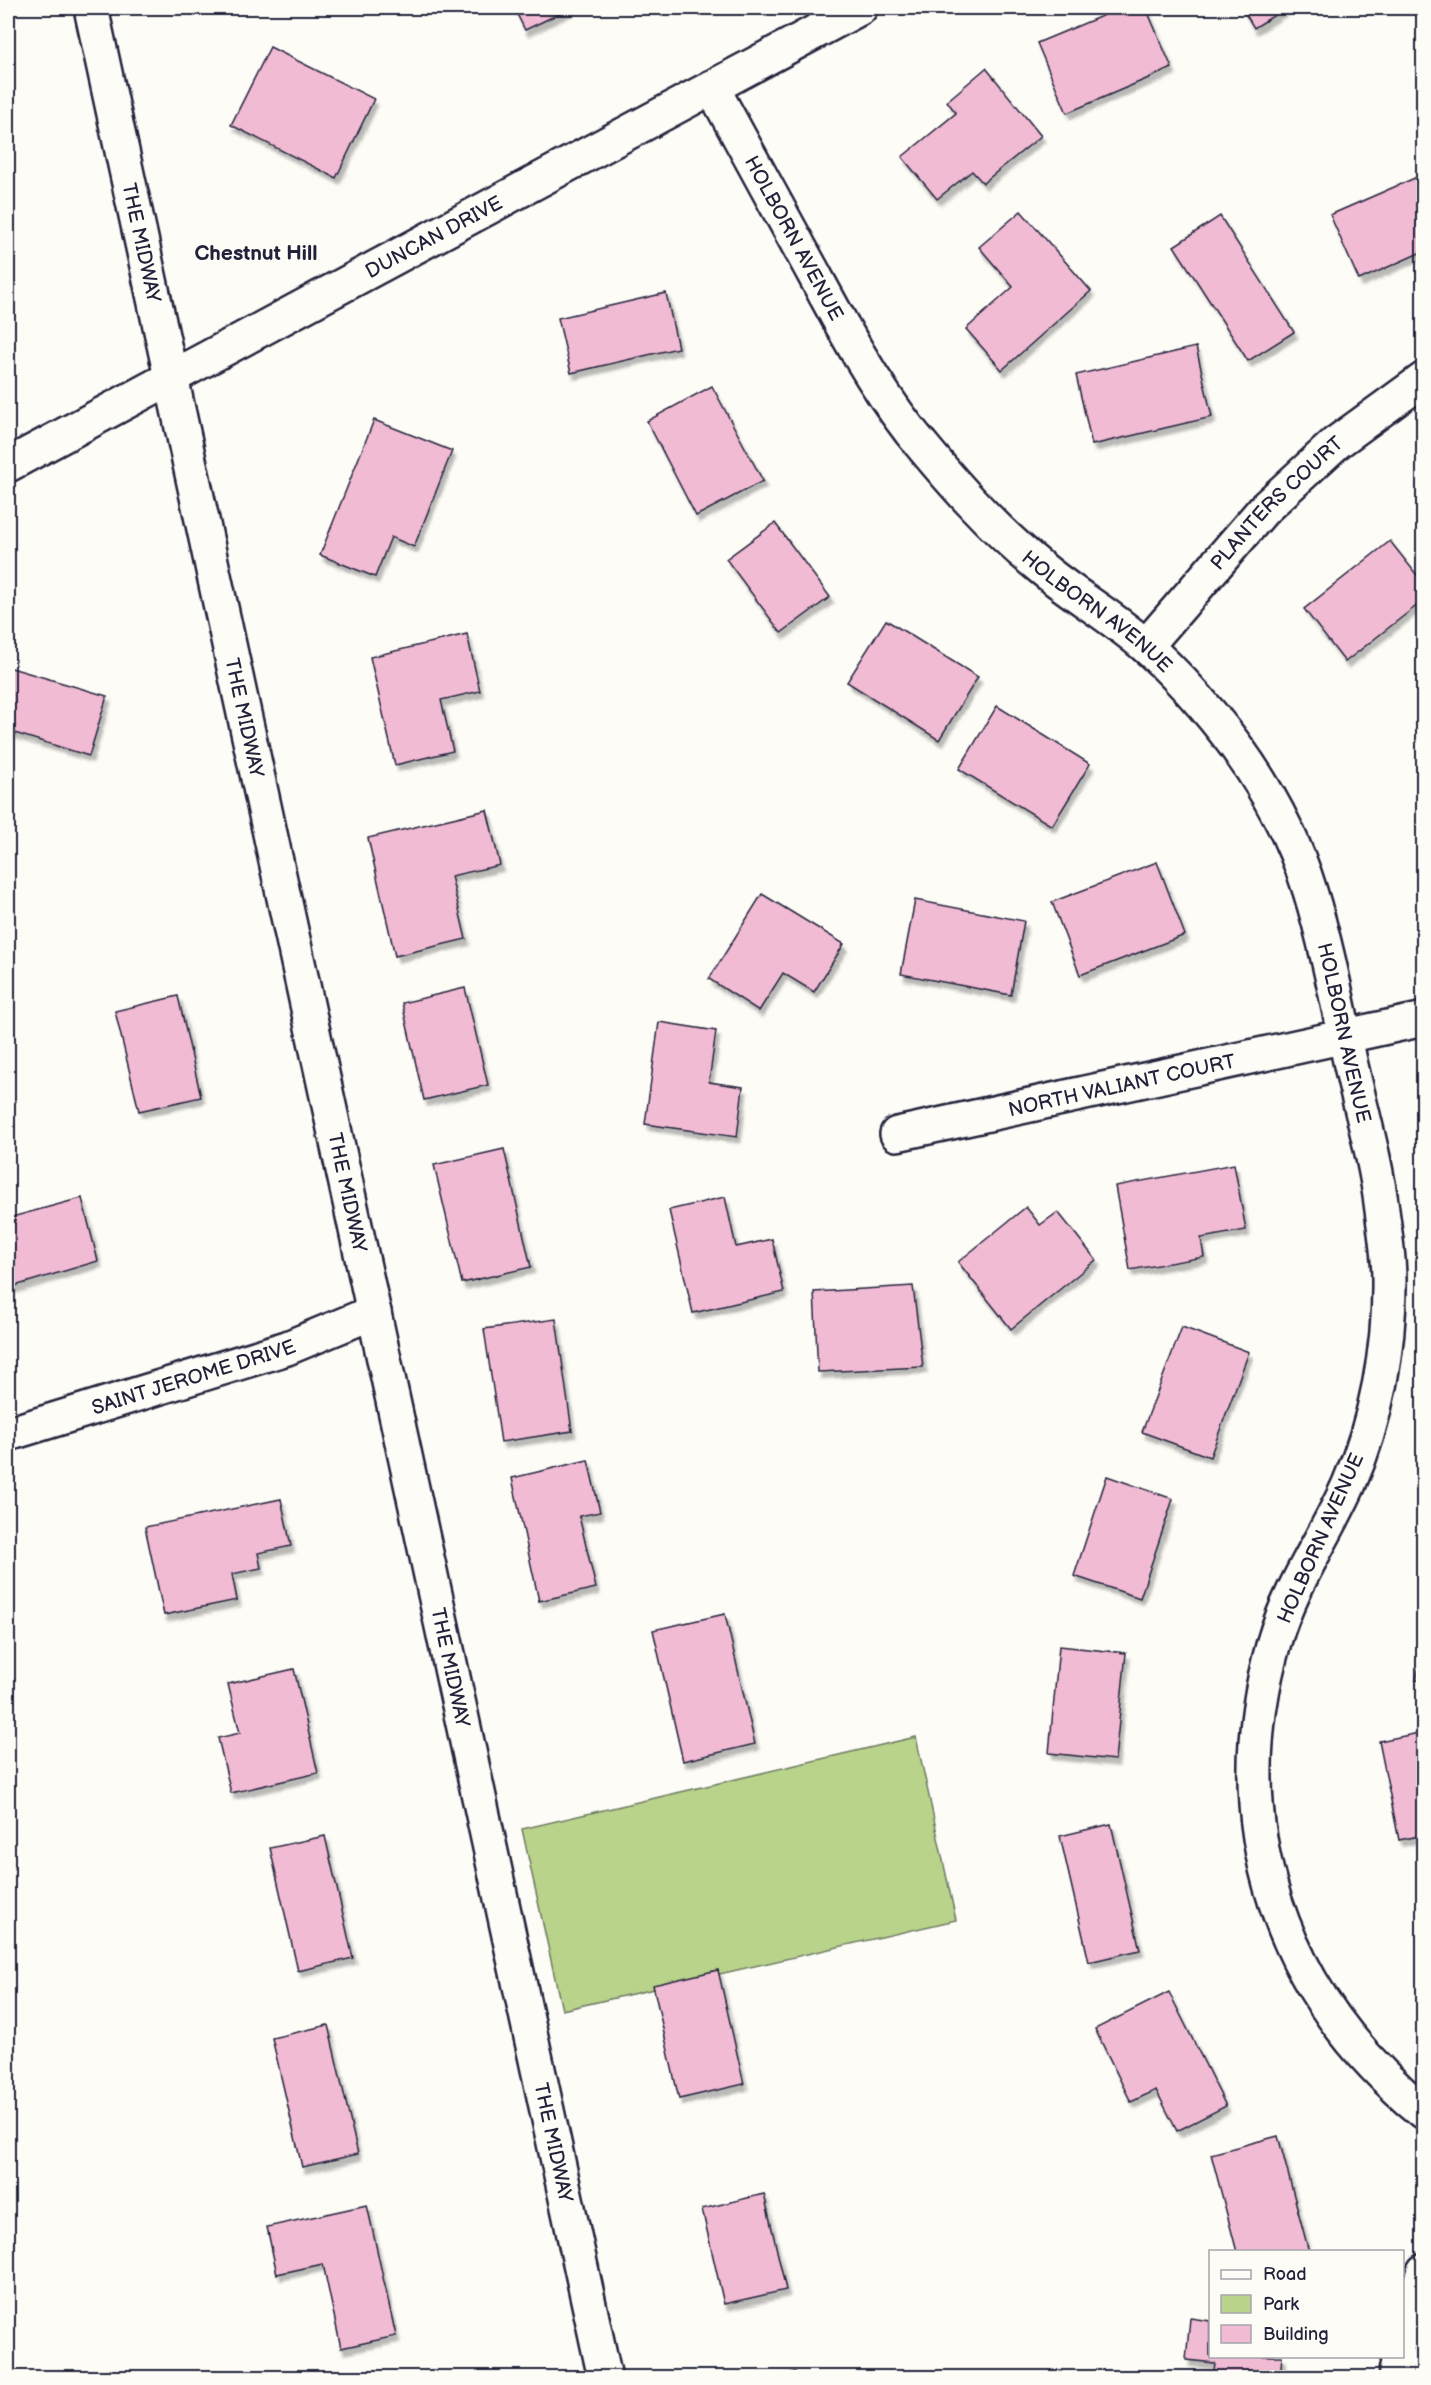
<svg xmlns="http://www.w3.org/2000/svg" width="1431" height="2385" font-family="'Balsamiq Sans',sans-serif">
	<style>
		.green { fill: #b9d38b; stroke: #6e7a63; stroke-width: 1.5 }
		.building { fill: #f2bbd4; stroke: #22223b; stroke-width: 1.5; filter: url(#shadow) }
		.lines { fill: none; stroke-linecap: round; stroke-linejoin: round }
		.minor-casing { stroke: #22223b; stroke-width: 38 }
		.minor { stroke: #fdfcf7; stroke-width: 33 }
		.labels { text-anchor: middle; stroke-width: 4.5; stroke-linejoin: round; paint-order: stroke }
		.street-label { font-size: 20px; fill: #22223b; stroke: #fdfcf7 }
		.neighbourhood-label { font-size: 21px; font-weight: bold; fill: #22223b; stroke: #fdfcf7 }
	</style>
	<defs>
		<filter id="shadow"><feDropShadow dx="3.5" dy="6" stdDeviation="1.5" flood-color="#0004"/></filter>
	</defs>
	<rect width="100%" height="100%" fill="#fdfcf7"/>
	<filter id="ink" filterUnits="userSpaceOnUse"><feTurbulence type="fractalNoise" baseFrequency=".0167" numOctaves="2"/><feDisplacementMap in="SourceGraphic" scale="12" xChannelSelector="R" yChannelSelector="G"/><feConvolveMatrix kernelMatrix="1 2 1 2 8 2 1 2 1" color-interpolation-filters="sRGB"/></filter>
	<g filter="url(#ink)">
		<polygon class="green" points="916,1737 956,1920 562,2010 522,1829"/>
		<g class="building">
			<polygon points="514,8 571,8 525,30"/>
			<polygon points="1121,8 1146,8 1172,68 1067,113 1037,43"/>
			<polygon points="1242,8 1286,8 1254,28"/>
			<polygon points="270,47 374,99 336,178 231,125"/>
			<polygon points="986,68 1041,136 983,183 972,171 937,199 902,157 956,113 947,101"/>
			<polygon points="1424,174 1424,251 1359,280 1330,215"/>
			<polygon points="1021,211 1091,291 1002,370 966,329 1013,287 979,247"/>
			<polygon points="1220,216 1294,332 1248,361 1174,246"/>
			<polygon points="666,293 678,348 571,373 558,318"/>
			<polygon points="1196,347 1212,417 1092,445 1076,375"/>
			<polygon points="712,386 763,481 696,516 647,421"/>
			<polygon points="374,420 452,451 414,547 391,537 375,577 320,555"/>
			<polygon points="775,523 830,597 781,633 726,559"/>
			<polygon points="1390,541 1424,584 1424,600 1345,662 1304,609"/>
			<polygon points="886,620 978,677 939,740 847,682"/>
			<polygon points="467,634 480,691 441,700 453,751 395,765 370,657"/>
			<polygon points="8,667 107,696 89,756 8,731"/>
			<polygon points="997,706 1090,764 1052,826 959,769"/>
			<polygon points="487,810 500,865 451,876 466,939 395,956 368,838"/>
			<polygon points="1157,862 1185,935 1080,975 1052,902"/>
			<polygon points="762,894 844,944 814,992 783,973 759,1011 709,979"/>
			<polygon points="915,900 1024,921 1011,995 901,974"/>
			<polygon points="465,988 488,1085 424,1100 402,1003"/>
			<polygon points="178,996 201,1097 139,1111 115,1011"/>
			<polygon points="659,1022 716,1031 709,1082 743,1087 737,1137 645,1124"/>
			<polygon points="504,1149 531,1267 462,1283 434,1165"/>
			<polygon points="1234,1164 1246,1230 1201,1238 1204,1257 1130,1270 1115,1186"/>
			<polygon points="725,1197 736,1247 772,1239 784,1292 693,1313 669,1210"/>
			<polygon points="82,1198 98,1261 8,1288 8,1218"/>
			<polygon points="1026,1207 1040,1225 1058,1212 1096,1260 1011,1329 958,1262"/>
			<polygon points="913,1286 923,1367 818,1372 814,1292"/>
			<polygon points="556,1319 572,1431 501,1442 484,1329"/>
			<polygon points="1182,1327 1249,1352 1210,1457 1142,1432"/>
			<polygon points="588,1460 600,1512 579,1516 596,1588 539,1601 512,1478"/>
			<polygon points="1107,1476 1173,1499 1140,1598 1074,1576"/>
			<polygon points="281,1499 291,1546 258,1553 261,1568 232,1574 237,1600 164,1615 145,1527"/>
			<polygon points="725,1614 755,1744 683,1761 653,1630"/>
			<polygon points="1424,1643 1424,1681 1416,1680"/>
			<polygon points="1059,1646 1126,1653 1115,1760 1049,1753"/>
			<polygon points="294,1669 318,1773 231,1793 218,1738 240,1733 228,1684"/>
			<polygon points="1424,1732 1424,1835 1399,1840 1379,1741"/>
			<polygon points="1111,1824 1140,1950 1089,1962 1060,1836"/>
			<polygon points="325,1836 353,1958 298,1971 270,1848"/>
			<polygon points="718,1970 744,2084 679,2099 653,1985"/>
			<polygon points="1169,1992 1226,2106 1177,2131 1156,2090 1131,2102 1095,2029"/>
			<polygon points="328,2025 358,2154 302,2167 272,2038"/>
			<polygon points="1278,2136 1309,2252 1237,2252 1211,2154"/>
			<polygon points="764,2194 786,2290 724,2304 702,2209"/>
			<polygon points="367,2205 396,2336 341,2348 323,2264 277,2274 267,2227"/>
			<polygon points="1190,2318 1210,2321 1210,2356 1282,2356 1280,2378 1213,2378 1215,2363 1186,2360"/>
			<polygon points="795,2372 797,2378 773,2378"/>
		</g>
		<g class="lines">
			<g class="minor-casing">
				<g id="minor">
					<path id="s1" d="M 91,8 L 605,2378"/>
					<path id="s2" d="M 712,87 C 746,149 779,210 813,272 C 842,326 872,382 910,431 C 949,479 991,527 1039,566 C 1074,596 1117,619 1151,651 C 1221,717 1281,797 1310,891 C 1327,946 1338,1005 1350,1061 C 1361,1110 1376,1160 1382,1210 C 1385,1233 1389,1257 1389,1279 C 1390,1348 1376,1422 1349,1484 C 1325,1538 1290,1586 1274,1642 C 1222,1824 1279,1994 1424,2112"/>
					<path id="s3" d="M 8,465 L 860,8"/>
					<path id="s4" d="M 1146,646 L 1264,509 L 1336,443 L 1424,379"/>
					<path id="s5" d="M 897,1134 L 1424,1019"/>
					<path id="s6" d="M 8,1434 L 287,1348 L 374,1312"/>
					<polyline points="1402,2337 1424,2271"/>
					<polyline points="1395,2378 1399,2356"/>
				</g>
			</g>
			<use href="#minor" class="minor"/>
		</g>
	</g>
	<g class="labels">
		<g class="street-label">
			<text dy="7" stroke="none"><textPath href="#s3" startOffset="483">DUNCAN DRIVE</textPath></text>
			<text dy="7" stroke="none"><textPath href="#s2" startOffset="172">HOLBORN AVENUE</textPath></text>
			<text dy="7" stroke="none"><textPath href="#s1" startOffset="240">THE MIDWAY</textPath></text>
			<text dy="7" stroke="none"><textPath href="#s4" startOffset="194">PLANTERS COURT</textPath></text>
			<text dy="7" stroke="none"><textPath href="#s2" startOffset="658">HOLBORN AVENUE</textPath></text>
			<text dy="7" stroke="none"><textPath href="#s1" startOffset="726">THE MIDWAY</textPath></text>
			<text dy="7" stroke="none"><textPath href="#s2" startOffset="1162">HOLBORN AVENUE</textPath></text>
			<text dy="7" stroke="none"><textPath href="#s5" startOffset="230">NORTH VALIANT COURT</textPath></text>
			<text dy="7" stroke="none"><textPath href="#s1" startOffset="1212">THE MIDWAY</textPath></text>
			<text dy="7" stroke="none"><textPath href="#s6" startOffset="194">SAINT JEROME DRIVE</textPath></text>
			<text transform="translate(1320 1538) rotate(-66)" y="7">HOLBORN AVENUE</text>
			<text dy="7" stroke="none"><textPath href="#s1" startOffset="1698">THE MIDWAY</textPath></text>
			<text dy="7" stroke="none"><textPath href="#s1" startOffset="2184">THE MIDWAY</textPath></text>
		</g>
		<g class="neighbourhood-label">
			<text x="256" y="260">Chestnut Hill</text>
		</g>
	</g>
	<rect width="1431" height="2385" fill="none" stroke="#fdfcf7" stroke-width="30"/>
	<rect x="15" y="15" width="1401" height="2355" fill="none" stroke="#22223b" stroke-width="2" filter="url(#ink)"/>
	<rect x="1209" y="2250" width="195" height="108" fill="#fdfcf7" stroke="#a5a5ac" stroke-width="1.5"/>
	<rect x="1221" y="2270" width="30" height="9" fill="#fdfcf7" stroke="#a5a5ac" stroke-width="1.5"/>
	<text x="1263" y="2280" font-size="18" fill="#22223b">Road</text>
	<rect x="1221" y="2295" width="30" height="18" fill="#b9d38b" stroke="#a5a5ac" stroke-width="1.5"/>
	<text x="1263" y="2310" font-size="18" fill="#22223b">Park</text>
	<rect x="1221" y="2325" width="30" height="18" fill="#f2bbd4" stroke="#a5a5ac" stroke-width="1.5"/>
	<text x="1263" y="2340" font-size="18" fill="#22223b">Building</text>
</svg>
